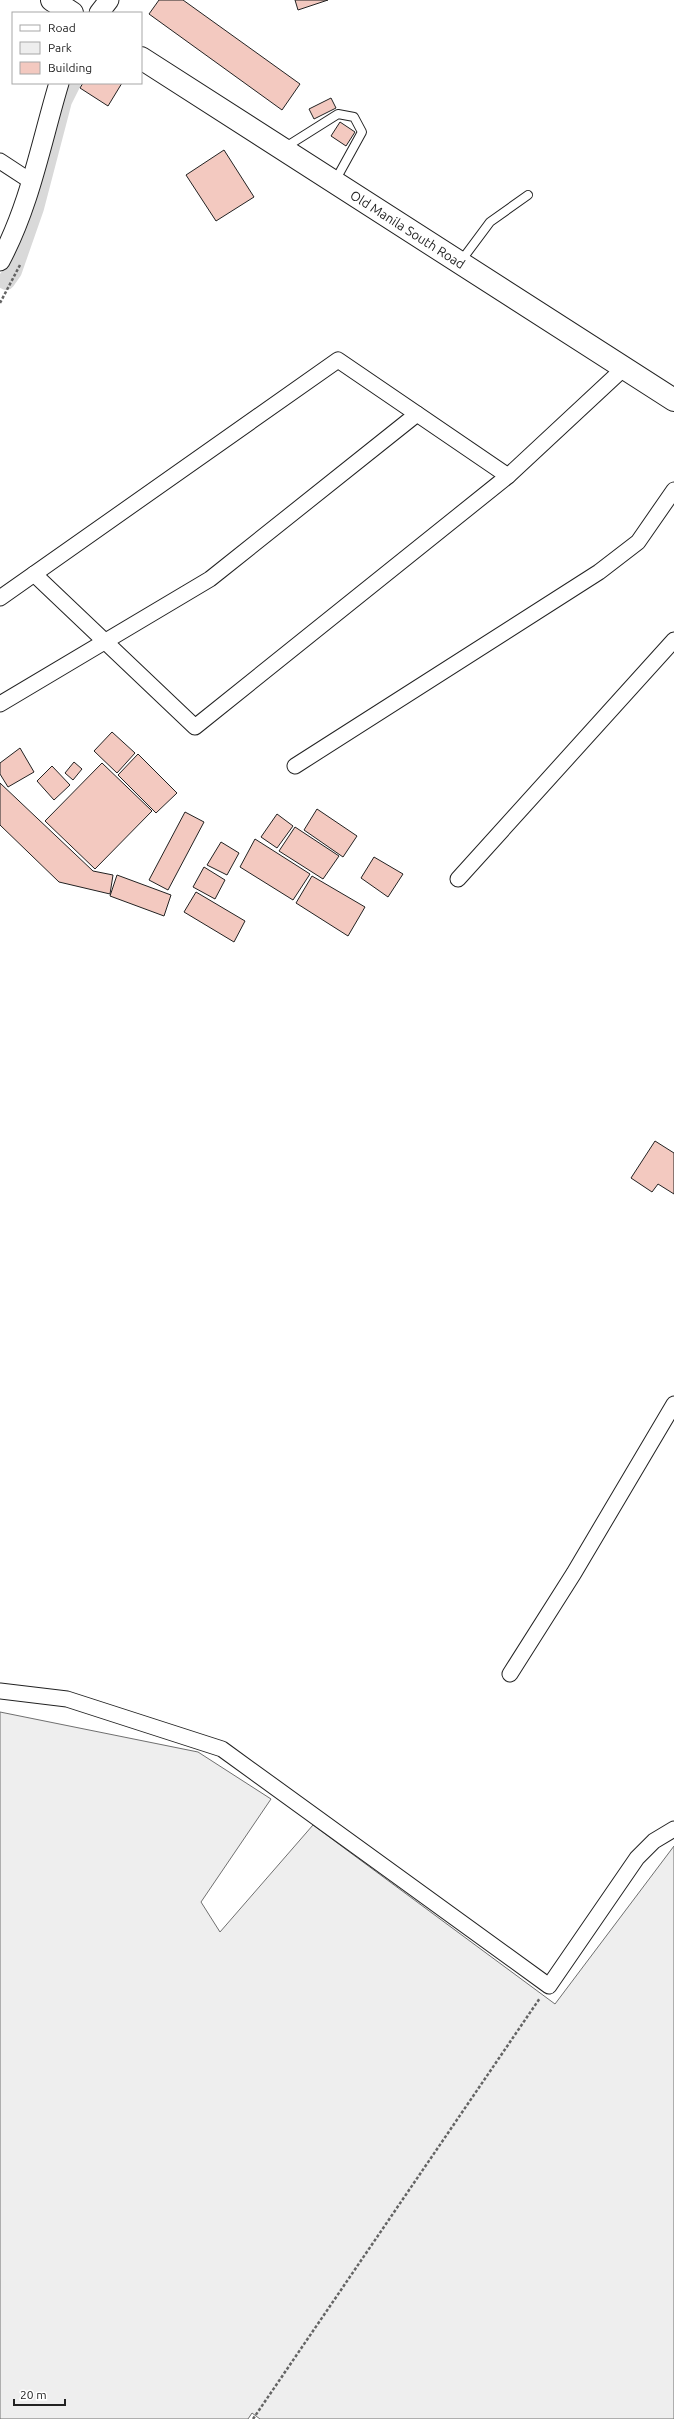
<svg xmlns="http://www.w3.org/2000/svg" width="674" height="2419" font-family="Ubuntu,sans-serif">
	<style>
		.green { fill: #eee; stroke: #6f6f6f }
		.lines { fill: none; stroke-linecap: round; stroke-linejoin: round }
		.canal { stroke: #d9d9d9; stroke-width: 18 }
		.building { fill: #f3c9c0; stroke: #222 }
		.service-casing { stroke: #222; stroke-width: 10 }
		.minor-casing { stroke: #222; stroke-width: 17 }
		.tertiary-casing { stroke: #222; stroke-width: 21 }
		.primary-casing { stroke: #222; stroke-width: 24 }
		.path { stroke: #646464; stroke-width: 2.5; stroke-dasharray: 3 2; stroke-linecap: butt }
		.service { stroke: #fff; stroke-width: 8 }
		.minor { stroke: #fff; stroke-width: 15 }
		.tertiary { stroke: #fff; stroke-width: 19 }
		.primary { stroke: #fff; stroke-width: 22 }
		.labels { text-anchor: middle; stroke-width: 3; stroke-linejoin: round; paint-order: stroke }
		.street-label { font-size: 13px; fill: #222; stroke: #fff }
	</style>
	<rect width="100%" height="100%" fill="#fff"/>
	<polygon class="green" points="0,1712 198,1752 271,1799 201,1902 220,1932 313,1825 555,2004 674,1846 674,2419 260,2419 252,2413 248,2419 0,2419"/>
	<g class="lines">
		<polyline class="canal" points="6,281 13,271 35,208 63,101 72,83"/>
	</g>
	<g class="building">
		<polygon points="159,0 183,0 300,84 282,110 149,14"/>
		<polygon points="295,0 328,0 298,10"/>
		<polygon points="83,83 122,83 108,106 80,88"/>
		<polygon points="331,98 336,108 314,119 309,109"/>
		<polygon points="340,122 355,132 346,146 331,136"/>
		<polygon points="224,150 254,197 216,221 186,175"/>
		<polygon points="112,732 135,753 117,773 94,751"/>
		<polygon points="20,748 34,772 8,787 0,774 0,763"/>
		<polygon points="138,754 177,793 156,813 118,775"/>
		<polygon points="74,762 82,769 73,780 65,773"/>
		<polygon points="102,763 152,811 95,869 45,821"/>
		<polygon points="52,766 70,785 54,800 37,781"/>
		<polygon points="0,783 93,871 113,875 110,894 59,882 0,825"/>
		<polygon points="317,809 357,836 343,857 304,830"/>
		<polygon points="185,812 204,822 168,890 149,880"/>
		<polygon points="277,814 293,826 277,848 261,837"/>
		<polygon points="295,827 339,856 323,879 279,851"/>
		<polygon points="255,839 310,874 293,900 240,867"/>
		<polygon points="221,842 239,853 227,875 207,865"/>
		<polygon points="374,857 403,874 388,897 361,878"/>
		<polygon points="204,867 225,880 215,899 193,887"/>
		<polygon points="117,875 171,895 164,916 110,896"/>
		<polygon points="312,876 365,907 348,936 296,903"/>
		<polygon points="196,892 245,921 234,942 184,912"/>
		<polygon points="655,1141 674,1153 674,1194 658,1184 652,1192 631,1178"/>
	</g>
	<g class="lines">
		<g class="service-casing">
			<g id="service">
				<polyline points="284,148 338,114 354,117 362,132 335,181"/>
				<polyline points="461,261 490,222 528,195"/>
			</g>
		</g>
		<g class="minor-casing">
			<g id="minor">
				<polyline points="0,161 32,182"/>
				<polyline points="34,574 195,727 508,476 623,369"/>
				<polyline points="0,598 338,360 508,476"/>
				<polyline points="0,704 210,579 417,414"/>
				<polyline points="295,766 599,572 638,542 674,490"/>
				<polyline points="458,879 674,640"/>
				<polyline points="510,1674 574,1573 674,1404"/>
				<polyline points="0,1691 67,1699 222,1749 549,1986 637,1858 654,1841 674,1829"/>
			</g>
		</g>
		<g class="tertiary-casing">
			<g id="tertiary">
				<polyline points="99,13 109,0"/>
				<path d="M 0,261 C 30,205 41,143 59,83"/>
			</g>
		</g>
		<g class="primary-casing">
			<g id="primary">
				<polyline points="52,0 72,13"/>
				<path id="s1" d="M 141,58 L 674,400"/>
			</g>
		</g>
		<g class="path">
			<polyline points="0,303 20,265"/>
			<polyline points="253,2419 540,1998"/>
		</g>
		<use href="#service" class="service"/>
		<use href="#minor" class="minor"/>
		<use href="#tertiary" class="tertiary"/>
		<use href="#primary" class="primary"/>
	</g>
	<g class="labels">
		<g class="street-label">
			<text dy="5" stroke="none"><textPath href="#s1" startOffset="317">Old Manila South Road</textPath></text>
		</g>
	</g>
	<rect x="12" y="12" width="130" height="72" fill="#ffffff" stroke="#a7a7a7"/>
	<rect x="20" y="25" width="20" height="6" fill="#ffffff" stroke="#a7a7a7"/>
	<text x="48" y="32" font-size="12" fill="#222222">Road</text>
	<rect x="20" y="42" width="20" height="12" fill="#eeeeee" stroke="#a7a7a7"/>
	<text x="48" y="52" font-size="12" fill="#222222">Park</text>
	<rect x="20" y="62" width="20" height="12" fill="#f3c9c0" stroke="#a7a7a7"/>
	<text x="48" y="72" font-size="12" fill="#222222">Building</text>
	<path d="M14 2399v6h51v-6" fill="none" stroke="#222222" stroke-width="2"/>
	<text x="20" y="2399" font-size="12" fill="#222222" stroke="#ffffff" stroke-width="3" paint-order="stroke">20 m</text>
</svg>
